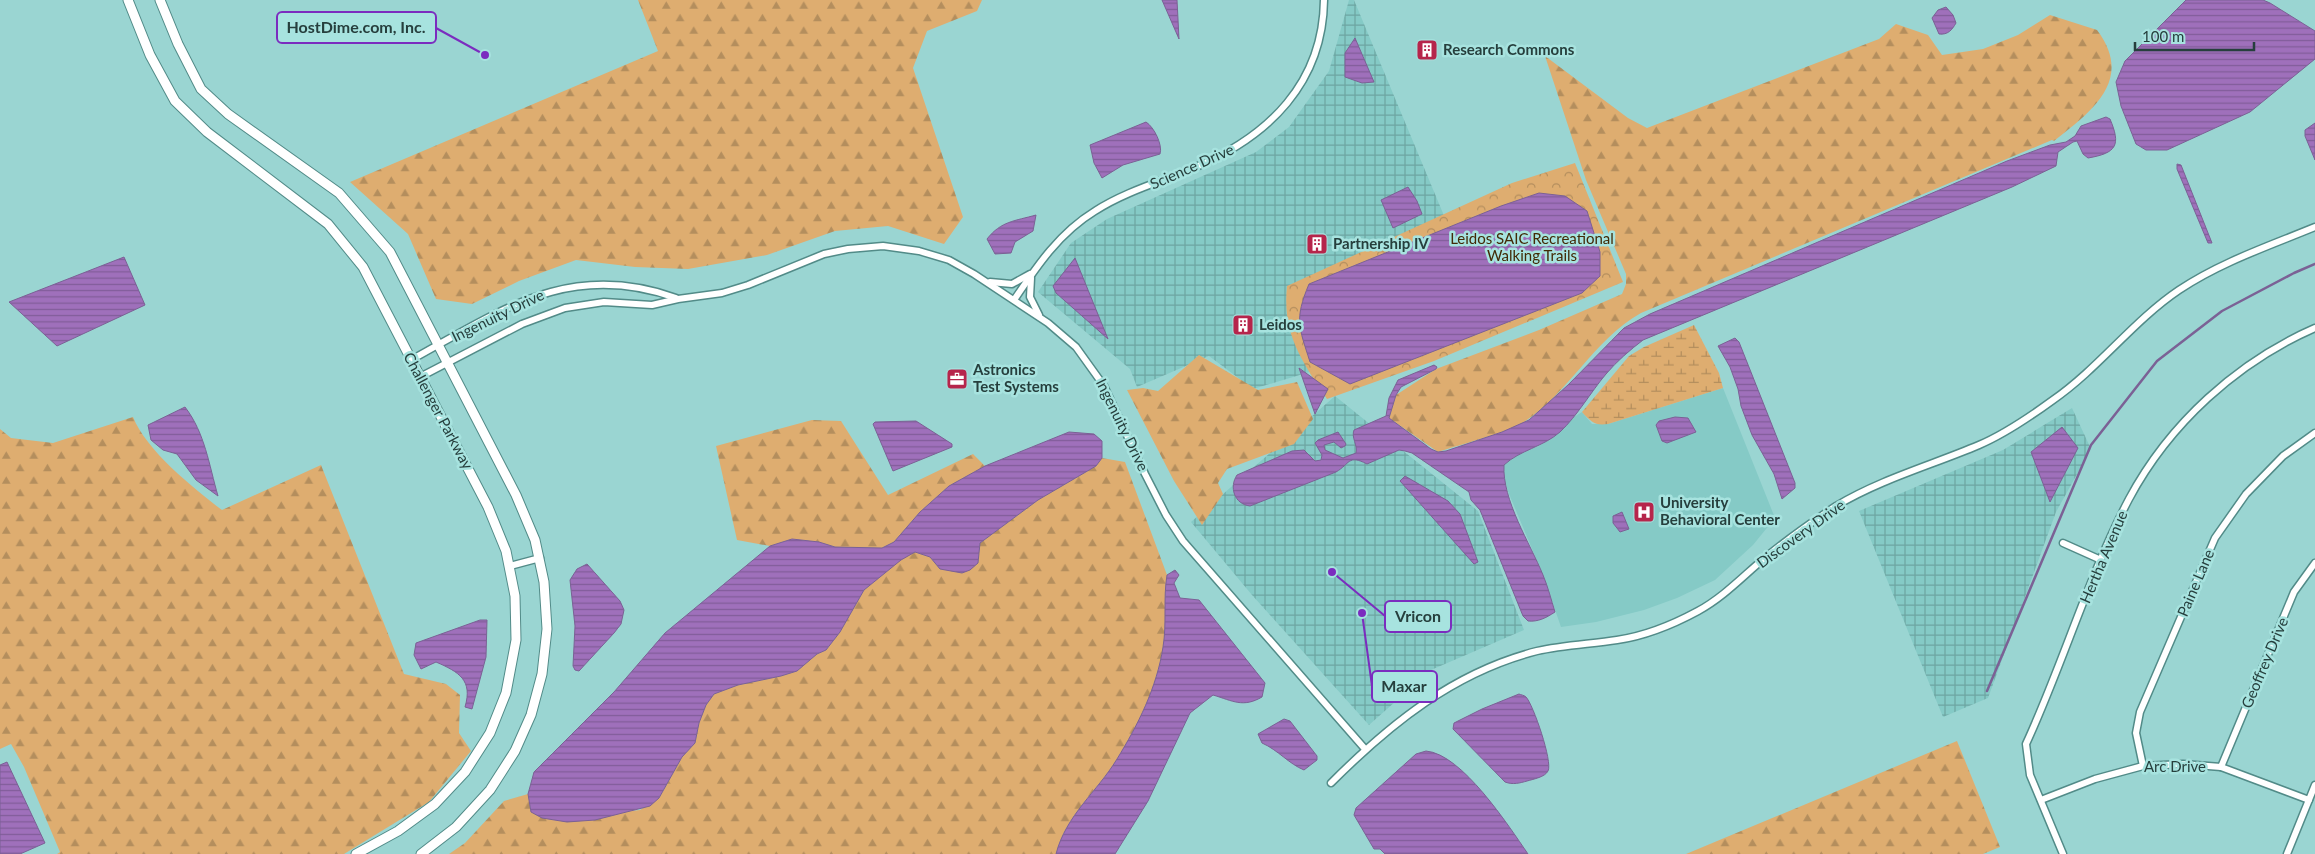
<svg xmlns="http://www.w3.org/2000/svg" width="2315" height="854" font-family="Lato,sans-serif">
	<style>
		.built { fill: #85cac6 }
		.industrial { fill: url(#industrial-grid) }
		.forest { fill: url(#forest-firs) }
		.wetland { fill: url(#wetland-marsh) }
		.park { fill: url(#park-crowns) }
		.water { fill: url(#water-rules); stroke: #7b6195 }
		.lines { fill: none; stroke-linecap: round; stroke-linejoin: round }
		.stream { stroke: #7b6195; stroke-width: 2.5 }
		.minor-casing { stroke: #528b88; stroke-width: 9 }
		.secondary-casing { stroke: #528b88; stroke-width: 11 }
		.minor { stroke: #fff; stroke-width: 6 }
		.secondary { stroke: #fff; stroke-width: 9 }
		.labels { text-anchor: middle; stroke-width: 5; stroke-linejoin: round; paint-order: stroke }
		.poi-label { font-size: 15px; font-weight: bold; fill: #263f3d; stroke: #a7e3df; text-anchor: start }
		.street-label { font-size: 15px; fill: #263f3d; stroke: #a7e3df }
		.park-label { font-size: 15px; fill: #422a06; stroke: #a7e3df }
		.leader { fill: none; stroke: #7b2cbf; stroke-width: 2 }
		.callout-dot { fill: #7b2cbf; stroke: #a7e3df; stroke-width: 2 }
		.callout { fill: #a7e3df; stroke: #7b2cbf; stroke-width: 2 }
		.callout-label { font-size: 16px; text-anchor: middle; font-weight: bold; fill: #263f3d }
	</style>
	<defs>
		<pattern id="industrial-grid" width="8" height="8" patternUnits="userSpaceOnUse" patternTransform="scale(1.25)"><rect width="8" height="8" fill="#85cac6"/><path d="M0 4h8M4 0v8" fill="none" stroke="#6da5a2"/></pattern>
		<pattern id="forest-firs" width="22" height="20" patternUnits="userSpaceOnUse" patternTransform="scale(1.25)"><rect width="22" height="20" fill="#dead70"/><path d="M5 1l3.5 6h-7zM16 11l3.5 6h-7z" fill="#b48e5d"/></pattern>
		<pattern id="wetland-marsh" width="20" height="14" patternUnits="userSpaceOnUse" patternTransform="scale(1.25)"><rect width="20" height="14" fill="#dead70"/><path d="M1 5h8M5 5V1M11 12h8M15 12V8" fill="none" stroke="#b48e5d"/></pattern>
		<pattern id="park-crowns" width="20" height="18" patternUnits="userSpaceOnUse" patternTransform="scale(1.25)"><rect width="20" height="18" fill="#dead70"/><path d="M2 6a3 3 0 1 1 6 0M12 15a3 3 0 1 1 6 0" fill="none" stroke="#b48e5d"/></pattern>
		<pattern id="water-rules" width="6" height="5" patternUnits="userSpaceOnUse" patternTransform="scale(1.25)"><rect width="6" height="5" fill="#9f70bb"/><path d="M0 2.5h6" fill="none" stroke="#815d99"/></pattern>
	</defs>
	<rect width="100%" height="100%" fill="#9ad5d2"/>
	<polygon class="built" points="1723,388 1775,518 1753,545 1715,580 1677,598 1644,610 1596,622 1561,627 1543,575 1509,494 1503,476 1504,465 1520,453 1539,446 1559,432 1574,417 1582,412 1592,424 1608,424"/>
	<g class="industrial">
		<polygon points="1349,0 1354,0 1450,230 1313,371 1253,389 1209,356 1137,387 1130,369 1038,292 1071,243 1107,219 1256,152 1289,127 1329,71"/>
		<polygon points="1335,396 1478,511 1524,630 1431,670 1369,725 1252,595 1191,522"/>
		<polygon points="2072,408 2091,449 2056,512 1988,698 1943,717 1859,511 2003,450"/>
	</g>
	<g class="forest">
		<polygon points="638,0 982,0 977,11 927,31 913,68 963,217 944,244 888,226 835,231 767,255 688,269 635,267 576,260 519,281 472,304 436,299 408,234 350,182 658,51"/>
		<path d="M 2050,15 L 2097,30 C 2135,80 2091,112 2054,141 L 2052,140 L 1641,313 C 1594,339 1569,393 1524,422 C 1504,434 1461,444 1438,452 L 1389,418 L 1396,395 L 1436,369 L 1539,330 L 1622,294 L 1626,284 L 1626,274 L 1586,180 L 1545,56 L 1628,118 L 1647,128 L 1879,39 L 1896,24 L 1928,35 L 1942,55 L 1983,49 L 2018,35 Z"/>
		<polygon points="1199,355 1258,390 1297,382 1313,419 1294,444 1227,469 1218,483 1223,494 1202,525 1174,481 1127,390 1143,388 1158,391"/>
		<path d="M 133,417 C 146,450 193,488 222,510 L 321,465 L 404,674 L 446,684 L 460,695 L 459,733 L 471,751 L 429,802 L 344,854 L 57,854 L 60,852 L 24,767 L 11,744 L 0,749 L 0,429 L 11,438 L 53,443 Z"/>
		<polygon points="812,420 841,421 888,495 973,454 985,466 949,486 920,512 894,542 882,548 835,547 819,542 792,539 770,546 737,540 716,446"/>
		<path d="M 1102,458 L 1125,462 L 1167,575 C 1163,599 1167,623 1163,647 C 1157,687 1138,725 1117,759 C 1097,792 1066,815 1056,854 L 449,854 L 465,843 L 504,801 L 528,794 L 531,812 L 631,811 L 640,810 L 659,798 L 682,757 L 695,743 L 699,723 L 706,705 L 714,694 L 738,685 L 781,676 L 797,671 L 817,654 L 826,650 L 840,632 L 864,590 L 901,559 L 915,552 L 930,557 L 940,569 L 978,563 L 980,543 L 1038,500 L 1096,466 Z"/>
		<polygon points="1957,741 2000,847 1983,854 1686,854"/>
	</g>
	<path class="wetland" d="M 1694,325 L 1719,373 L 1723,388 L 1608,424 C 1595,426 1591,422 1582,412 L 1629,356 L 1644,347 Z"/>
	<path class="park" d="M 1575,163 L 1623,282 L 1434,361 L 1327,399 C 1302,361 1282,334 1287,286 L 1512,183 Z"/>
	<g class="water">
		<polygon points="1162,0 1177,0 1179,39"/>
		<polygon points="2186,0 2263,0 2270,3 2315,31 2315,59 2250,112 2167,150 2146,150 2136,144 2121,106 2116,82 2125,61"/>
		<path d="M 1946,7 L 1953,15 L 1956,23 C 1952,30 1948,35 1939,34 L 1932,18 L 1938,10 Z"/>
		<polygon points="1355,38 1374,82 1362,83 1345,77 1345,53"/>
		<path d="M 2106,117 L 2110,119 C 2121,145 2117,153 2088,158 L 2083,154 L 2077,141 L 2073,142 L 2058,152 L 2056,166 L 2012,187 L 1643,340 C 1630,350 1617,361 1606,374 C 1590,393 1578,415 1560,432 C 1543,447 1520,450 1504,465 C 1502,500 1530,543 1543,575 C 1548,587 1551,599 1555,612 C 1546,618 1538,622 1528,621 L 1523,616 L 1480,510 L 1471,500 L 1469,492 L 1412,453 L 1405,451 L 1399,450 L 1367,464 C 1348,454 1350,464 1336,472 L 1250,506 C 1234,504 1229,487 1237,475 L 1292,451 L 1304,450 L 1315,461 L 1321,460 L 1322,455 L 1315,443 L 1318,440 L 1338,432 L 1346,444 L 1345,446 L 1341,448 L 1334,442 L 1324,445 L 1325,450 L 1343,458 L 1356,453 C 1358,445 1351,438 1354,430 L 1386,416 L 1389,398 L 1398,380 L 1434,365 L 1437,367 L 1436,369 L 1401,387 L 1396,395 L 1389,418 L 1431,449 L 1438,452 L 1446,451 L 1502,432 L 1529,420 L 1568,385 L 1624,328 L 1650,314 L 2007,161 L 2050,145 L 2066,142 L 2075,136 L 2081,126 Z"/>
		<path d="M 1146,122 C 1154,127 1163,145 1160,154 L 1123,165 L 1102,178 L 1094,163 L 1090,145 Z"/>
		<polygon points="2315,123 2315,160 2305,136 2305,130"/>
		<polygon points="2177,164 2181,165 2212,243 2208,243 2177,169"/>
		<polygon points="1408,187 1417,201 1422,214 1393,228 1381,200"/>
		<path d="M 1539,193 L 1565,196 L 1587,211 L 1600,252 L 1600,276 L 1582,293 L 1350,384 L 1310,362 C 1299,327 1294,320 1309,284 L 1501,206 Z"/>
		<path d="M 1036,215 L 1033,231 L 1015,242 L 1011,253 L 995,254 L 987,239 C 1001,221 1015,221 1036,215 Z"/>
		<polygon points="124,257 145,305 57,346 9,302"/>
		<polygon points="1075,258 1108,339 1056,293 1053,286"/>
		<polygon points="1735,338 1739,342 1795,483 1795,488 1782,499 1774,474 1752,435 1741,406 1738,389 1730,367 1718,346"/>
		<polygon points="1299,368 1328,389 1315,414"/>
		<path d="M 185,407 C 205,433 209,465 218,496 L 196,480 L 177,454 L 163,450 L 151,440 L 148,425 Z"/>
		<polygon points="1675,417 1688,418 1696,432 1667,443 1662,441 1656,425 1659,421"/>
		<polygon points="916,421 952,444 952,447 893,471 873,424 875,422"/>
		<polygon points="2062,427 2078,448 2050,502 2031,452"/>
		<polygon points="1069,432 1094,434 1102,441 1102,458 1096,466 1038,500 980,543 978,563 970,570 962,573 940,569 930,557 915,552 901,560 864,590 840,632 826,650 817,654 797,671 781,676 738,685 714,694 706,705 699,723 695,743 682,757 659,798 650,806 595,820 567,822 542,818 531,812 528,794 534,772 614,692 665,633 770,546 792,539 819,542 835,547 882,548 894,542 920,512 949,486 985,466"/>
		<polygon points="1405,476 1448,501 1460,514 1478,562 1474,564 1400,481"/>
		<polygon points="1622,512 1629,529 1620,532 1613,523 1613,516"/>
		<polygon points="587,564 620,601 624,610 621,624 614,633 579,671 575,670 573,666 575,626 570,580 577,569"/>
		<path d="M 1175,570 L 1179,575 L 1174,583 L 1180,598 L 1199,600 L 1265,683 L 1262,697 C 1243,708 1233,701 1213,695 L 1190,713 L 1148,801 L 1115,854 L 1056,854 C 1066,815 1097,792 1117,759 C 1138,725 1157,687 1163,647 C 1167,623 1163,599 1167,575 Z"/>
		<path d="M 480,620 L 487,620 L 486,657 L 472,709 L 465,707 C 473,680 459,672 436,662 L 421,669 L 414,655 L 416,643 Z"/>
		<path d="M 1519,694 C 1521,695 1524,695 1526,697 C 1533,704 1553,762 1548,771 C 1545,777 1534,779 1527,781 C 1520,783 1513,785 1505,782 L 1453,729 L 1454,723 L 1482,709 Z"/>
		<path d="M 1284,719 L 1290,721 L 1317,756 L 1317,760 L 1304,770 C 1289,764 1278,750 1262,743 L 1258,734 Z"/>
		<path d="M 1426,751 C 1462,754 1508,825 1528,854 L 1385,854 L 1380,849 L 1374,849 L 1354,815 L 1356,808 L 1416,754 Z"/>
		<polygon points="7,762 45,843 20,854 0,854 0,765"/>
	</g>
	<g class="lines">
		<polyline class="stream" points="1987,691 2091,445 2157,361 2222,311 2294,273 2315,264"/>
		<g class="minor-casing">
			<g id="minor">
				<polyline points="1031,278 1030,297 1039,315"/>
				<polyline points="990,282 1012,284 1030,274"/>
				<path d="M 1014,300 C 1037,266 1059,233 1095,211 C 1126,191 1163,181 1196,167 C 1269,136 1323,83 1324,0"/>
				<path d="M 411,360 C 502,310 570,260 676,298"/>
				<polyline points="420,377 522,324 565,308 604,302 652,305 678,299 722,293 748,285 824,254 848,249 883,246 919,251 949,260 974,274 1048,323 1076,347 1104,386 1145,474 1166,515 1183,541 1365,749"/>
				<polyline points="2063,543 2101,560"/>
				<polyline points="510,566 540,558"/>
				<polyline points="2143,766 2136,733 2140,712 2215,538 2246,494 2283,456 2315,433"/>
				<polyline points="2221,767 2294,592 2315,563"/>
				<path d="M 1331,783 C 1390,724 1454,672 1537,651 C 1563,645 1591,644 1617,640 C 1645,636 1674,624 1698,611 C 1724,597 1744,575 1766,557 C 1788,539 1812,522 1836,506 C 1881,479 1932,465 1979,445 C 2005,434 2031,416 2053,400 C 2099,368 2133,321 2179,290 C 2221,262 2269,246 2315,227"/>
				<polyline points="2041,800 2095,779 2143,766 2183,764 2221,767 2309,800"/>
				<path d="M 2063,854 L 2030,775 L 2026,744 C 2063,664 2088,577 2129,499 C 2169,424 2237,362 2315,328"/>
				<polyline points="2287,854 2315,785"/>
			</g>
		</g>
		<g class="secondary-casing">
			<g id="secondary">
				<polyline points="128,0 150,55 175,101 207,132 328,224 363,267 488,507 506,551 515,596 516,640 506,693 490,733 465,772 435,804 398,831 356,854"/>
				<polyline points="160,0 178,44 201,89 228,114 339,193 390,252 516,495 535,540 544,582 547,629 542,674 531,715 515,751 490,790 456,827 421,854"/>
			</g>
		</g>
		<use href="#minor" class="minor"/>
		<use href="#secondary" class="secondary"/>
	</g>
	<defs>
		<g id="building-square" transform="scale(1.125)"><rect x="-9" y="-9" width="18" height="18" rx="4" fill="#b6254b" stroke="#a7e3df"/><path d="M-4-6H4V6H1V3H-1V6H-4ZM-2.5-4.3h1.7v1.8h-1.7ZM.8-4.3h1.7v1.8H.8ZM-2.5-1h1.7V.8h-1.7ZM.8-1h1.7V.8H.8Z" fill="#fff"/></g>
		<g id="office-square" transform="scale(1.125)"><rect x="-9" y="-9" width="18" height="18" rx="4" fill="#b6254b" stroke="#a7e3df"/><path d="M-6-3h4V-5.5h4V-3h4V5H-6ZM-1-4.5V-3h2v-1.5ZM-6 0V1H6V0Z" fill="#fff"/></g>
		<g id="hospital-square" transform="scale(1.125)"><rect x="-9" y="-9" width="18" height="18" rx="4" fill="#b6254b" stroke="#a7e3df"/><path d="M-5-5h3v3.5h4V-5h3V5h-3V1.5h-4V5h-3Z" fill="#fff"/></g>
	</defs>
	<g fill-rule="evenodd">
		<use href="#building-square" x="1427" y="50"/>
		<use href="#building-square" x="1317" y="244"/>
		<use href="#building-square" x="1243" y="325"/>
		<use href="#office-square" x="957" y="379"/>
		<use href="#hospital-square" x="1644" y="512"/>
	</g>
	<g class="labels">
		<g class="poi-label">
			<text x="1443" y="55">Research Commons</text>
			<text x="1333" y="249">Partnership IV</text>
			<text x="1259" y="330">Leidos</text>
			<text x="973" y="375">Astronics<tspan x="973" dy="17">Test Systems</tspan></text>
			<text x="1660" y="508">University<tspan x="1660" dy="17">Behavioral Center</tspan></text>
		</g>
		<g class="street-label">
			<text transform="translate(1192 167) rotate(-24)" y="5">Science Drive</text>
			<text transform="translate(498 316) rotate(-26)" y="5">Ingenuity Drive</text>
			<text transform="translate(438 411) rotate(62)" y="5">Challenger Parkway</text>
			<text transform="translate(1122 425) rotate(64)" y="5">Ingenuity Drive</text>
			<text transform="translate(1801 534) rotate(-36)" y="5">Discovery Drive</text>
			<text transform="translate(2104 557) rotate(-67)" y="5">Hertha Avenue</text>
			<text transform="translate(2196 583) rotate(-67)" y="5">Paine Lane</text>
			<text transform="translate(2265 663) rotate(-67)" y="5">Geoffrey Drive</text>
			<text x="2175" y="772">Arc Drive</text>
		</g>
		<g class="park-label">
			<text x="1532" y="244">Leidos SAIC Recreational<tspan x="1532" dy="17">Walking Trails</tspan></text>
		</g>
	</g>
	<path class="leader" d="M485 55L436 28M1332 572L1385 616M1362 613L1372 686"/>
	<g class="callout-dot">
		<circle cx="485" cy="55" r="5"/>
		<circle cx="1332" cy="572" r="5"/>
		<circle cx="1362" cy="613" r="5"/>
	</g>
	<g class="callout">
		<rect x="277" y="12" width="159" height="31" rx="5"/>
		<rect x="1385" y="601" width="66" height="31" rx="5"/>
		<rect x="1372" y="671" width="65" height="31" rx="5"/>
	</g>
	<g class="callout-label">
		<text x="356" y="33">HostDime.com, Inc.</text>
		<text x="1418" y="622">Vricon</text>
		<text x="1404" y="692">Maxar</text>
	</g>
	<path d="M2135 42v8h119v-8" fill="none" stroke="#263f3d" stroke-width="2.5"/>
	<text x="2142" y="42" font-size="15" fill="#263f3d" stroke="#a7e3df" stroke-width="4" paint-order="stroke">100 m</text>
</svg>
